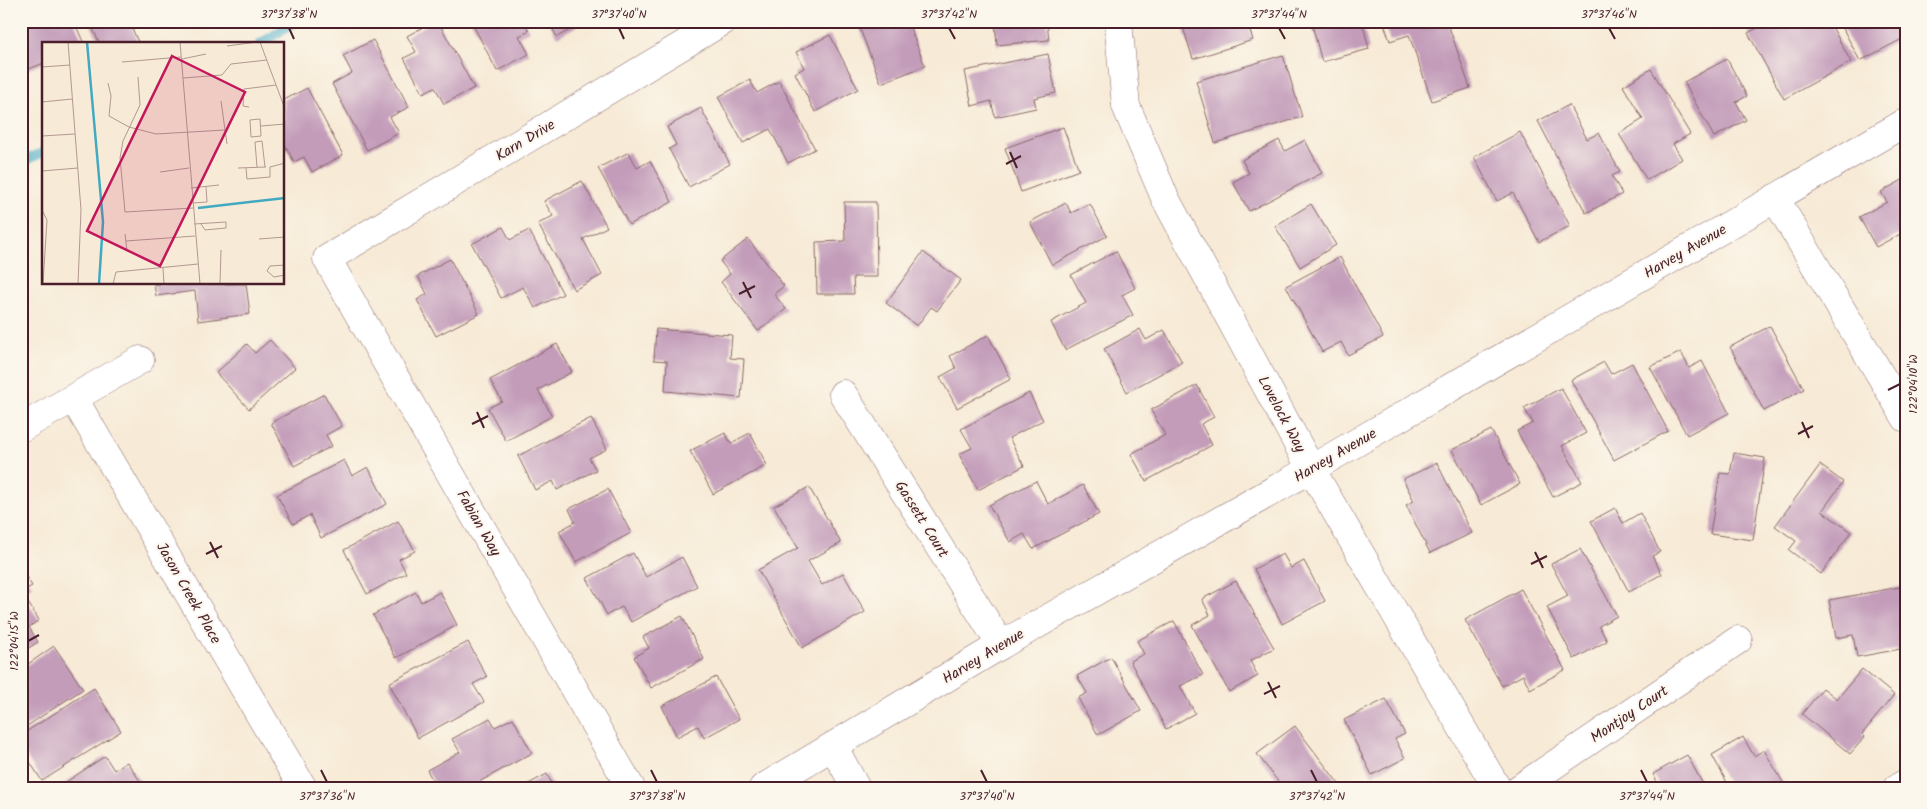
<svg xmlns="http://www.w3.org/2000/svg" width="1927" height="809" font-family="Kalam,sans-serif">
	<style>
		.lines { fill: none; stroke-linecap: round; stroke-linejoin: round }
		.stream { stroke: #42a9c2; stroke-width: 10 }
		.building { fill: #c39cba }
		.minor-casing { stroke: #876667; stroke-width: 29 }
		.minor { stroke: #fff; stroke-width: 28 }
		.ticks { fill: none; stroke: #4a1f2b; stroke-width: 2 }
		.labels { text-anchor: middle; stroke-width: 4; stroke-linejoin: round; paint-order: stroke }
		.street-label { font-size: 15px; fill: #4a1f2b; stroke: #fbf7ec }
		.inset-river { fill: none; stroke: #42a9c2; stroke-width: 2.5 }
		.inset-road { fill: none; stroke: #b29992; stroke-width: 1 }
		.view { fill: #c2185b; fill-opacity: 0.15; stroke: #c2185b; stroke-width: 2.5 }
		.inset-edge { fill: none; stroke: #4a1f2b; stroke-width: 2.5 }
		.neatline { fill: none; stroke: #4a1f2b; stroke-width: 2 }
		.ticks-label { font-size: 12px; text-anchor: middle; fill: #4a1f2b }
	</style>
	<rect width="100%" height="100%" fill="#fbf7ec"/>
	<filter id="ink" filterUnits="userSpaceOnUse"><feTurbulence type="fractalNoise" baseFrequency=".02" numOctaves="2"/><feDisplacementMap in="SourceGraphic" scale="10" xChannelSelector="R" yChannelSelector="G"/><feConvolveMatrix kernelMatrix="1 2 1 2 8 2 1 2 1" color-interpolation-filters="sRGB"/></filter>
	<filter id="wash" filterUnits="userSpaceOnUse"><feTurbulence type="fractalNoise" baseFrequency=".0096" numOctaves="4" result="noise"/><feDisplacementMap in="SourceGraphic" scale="20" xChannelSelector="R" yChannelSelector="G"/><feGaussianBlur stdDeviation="1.12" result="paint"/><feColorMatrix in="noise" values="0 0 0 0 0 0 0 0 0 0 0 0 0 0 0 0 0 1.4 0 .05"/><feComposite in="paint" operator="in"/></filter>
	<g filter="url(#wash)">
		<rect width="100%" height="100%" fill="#f7ead6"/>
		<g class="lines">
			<g class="stream">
				<polyline points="260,44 297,21"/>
				<polyline points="21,162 44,152"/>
			</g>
		</g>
		<g id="blocks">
			<g class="building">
				<polygon points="21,21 74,21 84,44 44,44 44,63 24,71 21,64"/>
				<polygon points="89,21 137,21 130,24 139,44 100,44"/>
				<polygon points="434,21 438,21 474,88 444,104 435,87 423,93 404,58 416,52 407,36"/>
				<polygon points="471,21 524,21 529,31 519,36 529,54 497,71"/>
				<polygon points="548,21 586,21 557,37"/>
				<polygon points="865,21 896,21 899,28 909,25 925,66 881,83 858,24"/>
				<polygon points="995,21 1047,21 1049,40 997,45"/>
				<polygon points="1181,21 1247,21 1253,40 1193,59"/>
				<polygon points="1311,21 1362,21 1369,49 1322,62"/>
				<polygon points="1383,21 1447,21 1470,88 1432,101 1409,35 1390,41"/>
				<polygon points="1770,21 1829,21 1851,62 1784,99 1748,33"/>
				<polygon points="1839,21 1901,21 1906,30 1906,37 1860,61"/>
				<polygon points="830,35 858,89 815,112 795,73 804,68 796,52"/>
				<polygon points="373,40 409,107 390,117 399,133 367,150 332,84 352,73 343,56"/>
				<polygon points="1048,54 1056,93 1034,98 1036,108 995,117 991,101 972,106 965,71"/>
				<polygon points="1283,55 1302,117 1215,143 1196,81"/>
				<polygon points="1727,59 1747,96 1736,102 1746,120 1714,137 1684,82"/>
				<polygon points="1651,69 1690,134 1673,144 1682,159 1647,180 1619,134 1643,119 1623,86"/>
				<polygon points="750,80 757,93 779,81 815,149 788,163 770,129 743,143 718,97"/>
				<polygon points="307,88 343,155 312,172 304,157 294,162 284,143 284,100"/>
				<polygon points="1569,105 1587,139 1599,133 1620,172 1612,176 1622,194 1586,213 1538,121"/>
				<polygon points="701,108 730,164 689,187 669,149 676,145 667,127"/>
				<polygon points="1063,127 1079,170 1021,192 1005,148"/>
				<polygon points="1520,132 1570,226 1539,242 1513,193 1497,201 1474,157"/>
				<polygon points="1279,140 1285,151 1305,140 1322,173 1249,211 1233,182 1249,173 1242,160"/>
				<polygon points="629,152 637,168 650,161 672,202 629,225 598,168"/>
				<polygon points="1906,178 1906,231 1876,247 1859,217 1887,202 1881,192"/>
				<polygon points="582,181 607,227 583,239 602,275 574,290 538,224 553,216 544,201"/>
				<polygon points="844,202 876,202 877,277 853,277 854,294 817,294 816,242 845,241"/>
				<polygon points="1066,203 1071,213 1090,204 1107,236 1052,265 1030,222"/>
				<polygon points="1311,204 1336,245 1300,267 1275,226"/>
				<polygon points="503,227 510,240 529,230 563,294 535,308 523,287 501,298 472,244"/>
				<polygon points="748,239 784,286 774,294 786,309 758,331 721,282 730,274 720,261"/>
				<polygon points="1116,251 1135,288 1122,295 1133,315 1065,350 1051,322 1086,303 1071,275"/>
				<polygon points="923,252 961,280 937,311 931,307 917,326 886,303"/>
				<polygon points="1340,257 1383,337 1348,355 1341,342 1322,352 1286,286"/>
				<polygon points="450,259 479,314 436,336 417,300 427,294 418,276"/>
				<polygon points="154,284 246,284 250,314 198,321 195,291 156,296"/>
				<polygon points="1770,326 1804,389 1764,411 1730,347"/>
				<polygon points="656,329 732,335 730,358 744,359 741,398 665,391 667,361 654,360"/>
				<polygon points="1140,329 1146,340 1164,330 1182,362 1127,392 1104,349"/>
				<polygon points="988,335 1011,379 957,408 940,377 956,368 950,356"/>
				<polygon points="270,340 295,368 249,409 216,373 247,344 255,353"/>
				<polygon points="557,344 572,372 538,390 552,416 506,441 488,408 502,401 490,380"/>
				<polygon points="1681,352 1689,368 1702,361 1729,413 1687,435 1650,367"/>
				<polygon points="1604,362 1611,374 1632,363 1668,431 1614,460 1571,380"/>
				<polygon points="1197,385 1214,417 1201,424 1212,445 1146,481 1131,454 1165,435 1151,410"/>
				<polygon points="1561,388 1586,433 1562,446 1582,482 1553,497 1517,431 1533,423 1524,408"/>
				<polygon points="1029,393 1043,420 1009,438 1024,466 978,490 959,454 972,448 961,429"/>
				<polygon points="324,394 342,426 326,435 332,446 294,466 271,423"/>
				<polygon points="591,418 607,449 589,458 596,470 557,490 553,481 535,490 518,456"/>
				<polygon points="1491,430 1520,484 1481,505 1452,450"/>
				<polygon points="725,433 731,443 750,433 767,465 713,494 690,451"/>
				<polygon points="1734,453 1765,458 1753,540 1710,534 1720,473 1730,474"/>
				<polygon points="344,460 352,476 368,467 387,504 321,538 310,515 293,524 277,495"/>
				<polygon points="1437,463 1472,533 1430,553 1406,505 1414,501 1403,479"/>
				<polygon points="1820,465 1843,482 1822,511 1851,532 1821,574 1789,550 1796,541 1775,526"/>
				<polygon points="1036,481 1048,504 1083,485 1099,514 1033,549 1024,534 1010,542 989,505"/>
				<polygon points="809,487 841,543 808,561 822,585 843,573 865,612 802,648 758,570 798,548 774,506"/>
				<polygon points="608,489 631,533 576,562 559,531 575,522 569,509"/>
				<polygon points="1615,508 1623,523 1640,513 1660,552 1652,556 1662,574 1629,592 1591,521"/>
				<polygon points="398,521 415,551 399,559 406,573 367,594 344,550"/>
				<polygon points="1580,549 1617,616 1599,626 1607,641 1574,659 1547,607 1568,596 1551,564"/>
				<polygon points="633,553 646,577 682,557 697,586 631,622 622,607 607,615 587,578"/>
				<polygon points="1283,554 1291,568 1304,561 1325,601 1282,624 1254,569"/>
				<polygon points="21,569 32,586 21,592"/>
				<polygon points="1236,581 1274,648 1250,661 1258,676 1229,692 1192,625 1210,615 1202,599"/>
				<polygon points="1905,586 1906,648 1857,657 1853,635 1836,638 1829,600"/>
				<polygon points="1521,589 1565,670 1530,689 1523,675 1502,686 1465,620"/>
				<polygon points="416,592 421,602 440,592 457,625 396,658 373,615"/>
				<polygon points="23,595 39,620 29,627 38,642 21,653"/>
				<polygon points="682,616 704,659 651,688 634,657 649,648 643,637"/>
				<polygon points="1174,621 1203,675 1180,686 1195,713 1166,729 1130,661 1144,654 1137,641"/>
				<polygon points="468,642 487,677 473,684 484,702 418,738 389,683"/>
				<polygon points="54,646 83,689 21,730 21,669"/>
				<polygon points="1111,657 1141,711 1098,735 1078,698 1087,693 1077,676"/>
				<polygon points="1862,669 1894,695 1862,734 1865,737 1850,754 1802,714 1823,688 1837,699"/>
				<polygon points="716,677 739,719 704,738 698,726 677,737 662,706"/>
				<polygon points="94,688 121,731 42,781 21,748 21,735"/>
				<polygon points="1386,699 1405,734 1395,739 1405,758 1372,775 1344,720"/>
				<polygon points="490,718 495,727 513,718 532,753 468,788 437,788 427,770 460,752 452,739"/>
				<polygon points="1295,726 1342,788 1283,788 1257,754"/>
				<polygon points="1743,737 1754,756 1764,750 1784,784 1777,788 1730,788 1712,755"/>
				<polygon points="1687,755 1705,788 1660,788 1653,774"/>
				<polygon points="105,756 114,770 127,762 145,788 57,788"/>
				<polygon points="547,774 554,788 521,788"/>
			</g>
		</g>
	</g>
	<g filter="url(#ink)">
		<use href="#blocks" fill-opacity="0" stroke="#876667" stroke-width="1"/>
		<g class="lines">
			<g class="minor-casing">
				<g id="minor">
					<polyline points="1118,21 1126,106 1165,198 1311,469 1497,788"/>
					<polyline points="1775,198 1906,418"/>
					<polyline points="843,394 1001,645"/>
					<polyline points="74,399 303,788"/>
					<polyline points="21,428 140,360"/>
					<polyline points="833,746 856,788"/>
					<polyline points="631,788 327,259 723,21"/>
					<polyline points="763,788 1001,645 1311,469 1906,122"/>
					<polyline points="1520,788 1738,640"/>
					<polyline points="1897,788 1906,783"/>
				</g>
			</g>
			<use href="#minor" class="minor"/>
		</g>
	</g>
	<path class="ticks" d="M 289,28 L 294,39M 619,28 L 624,39M 949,28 L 955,39M 1279,28 L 1285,39M 1609,28 L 1615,39M 1010,152 L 1017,168M 1006,164 L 1021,156M 743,282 L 751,298M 739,294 L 755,286M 1888,390 L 1900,384M 477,412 L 484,428M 1802,422 L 1809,438M 472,424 L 488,416M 1798,434 L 1813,426M 210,542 L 218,558M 1535,552 L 1543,568M 206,554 L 222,546M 1531,564 L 1547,556M 28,641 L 39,635M 1268,682 L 1276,698M 1264,694 L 1280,686M 321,770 L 327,782M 651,770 L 657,782M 981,770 L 987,782M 1311,770 L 1317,782M 1641,770 L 1647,782"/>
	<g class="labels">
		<g class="street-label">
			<text transform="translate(525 140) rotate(-31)" y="5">Karn Drive</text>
			<text transform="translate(1685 251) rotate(-30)" y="5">Harvey Avenue</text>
			<text transform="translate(1282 414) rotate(62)" y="5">Lovelock Way</text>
			<text transform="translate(1335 455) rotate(-30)" y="5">Harvey Avenue</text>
			<text transform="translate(922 519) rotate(58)" y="5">Gassett Court</text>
			<text transform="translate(479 523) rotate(60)" y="5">Fabian Way</text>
			<text transform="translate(189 593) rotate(60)" y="5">Jason Creek Place</text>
			<text transform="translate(983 656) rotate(-31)" y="5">Harvey Avenue</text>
			<text transform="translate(1629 714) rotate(-34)" y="5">Montjoy Court</text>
		</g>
	</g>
	<g transform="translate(42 42)">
		<rect width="242" height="242" fill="#f7ead6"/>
		<path class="inset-river" d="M 45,0 L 61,180 L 57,242M 156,166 L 243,156"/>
		<path class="inset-road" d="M 26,0 L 39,168 L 36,242M 138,0 L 158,242M 218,0 L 243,67M 185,4 L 215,0M 140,17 L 164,12M 80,20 L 139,15M 0,25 L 28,23M 96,35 L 98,63 L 81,99 L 78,116 L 83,170 L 151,166M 141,36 L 180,33 L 189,22 L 225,18M 66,41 L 69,54 L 67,74 L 87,85 L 114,92 L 183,88M 179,59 L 185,102M 0,60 L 30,57M 207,65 L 201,64 L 202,47 L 234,43M 218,77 L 219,94 L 209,95 L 208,78 ZM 219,84 L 243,82M 0,94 L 33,92M 215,125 L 213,100 L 220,99 L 223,125M 196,126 L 224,125M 204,126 L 205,137 L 228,135 L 228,125 L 243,121M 0,129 L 36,126M 118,130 L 147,126M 149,146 L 177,143M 150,161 L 165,160 L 164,145M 0,168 L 5,178 L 1,242M 152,182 L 184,180 L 184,186 L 163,188 L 159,182M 83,192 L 85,209M 217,197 L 243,195M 84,199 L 153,194M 243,223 L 228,224 L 225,229 L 232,235 L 243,233M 121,226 L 122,242M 71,242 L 74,230 L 156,222M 178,242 L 179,208"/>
		<path class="view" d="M 130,14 L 203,50 L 118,224 L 45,189 Z"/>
		<rect width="242" height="242" class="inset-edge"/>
	</g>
	<rect width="1927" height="809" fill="none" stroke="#fbf7ec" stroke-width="55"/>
	<rect x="28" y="28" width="1872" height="754" class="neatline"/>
	<g class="ticks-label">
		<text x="289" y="18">37°37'38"N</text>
		<text x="619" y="18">37°37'40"N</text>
		<text x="949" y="18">37°37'42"N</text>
		<text x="1279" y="18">37°37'44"N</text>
		<text x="1609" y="18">37°37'46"N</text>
		<text transform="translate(1913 384) rotate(-90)" y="4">122°04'10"W</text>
		<text transform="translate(14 641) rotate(-90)" y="4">122°04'15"W</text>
		<text x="327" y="800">37°37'36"N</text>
		<text x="657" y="800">37°37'38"N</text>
		<text x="987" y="800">37°37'40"N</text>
		<text x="1317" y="800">37°37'42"N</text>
		<text x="1647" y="800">37°37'44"N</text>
	</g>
</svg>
